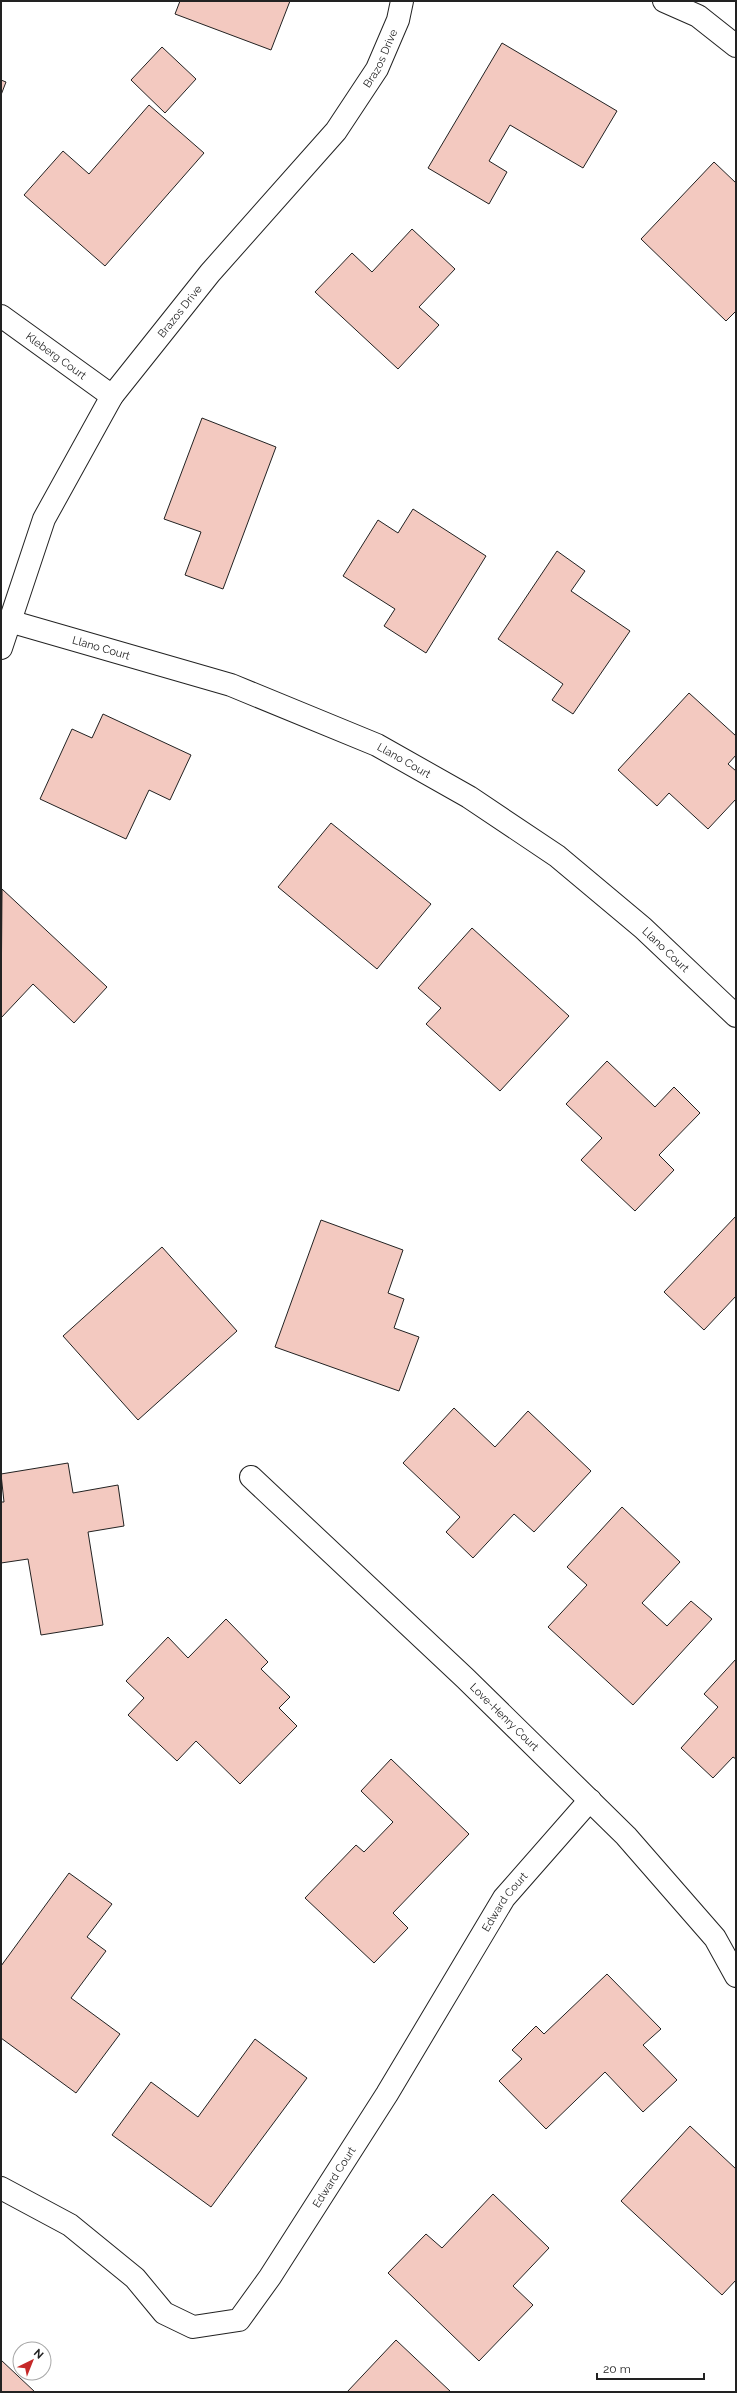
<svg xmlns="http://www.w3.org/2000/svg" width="737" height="2393" font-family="Raleway,sans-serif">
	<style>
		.building { fill: #f3c9c0; stroke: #222 }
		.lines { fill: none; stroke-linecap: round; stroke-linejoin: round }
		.street-casing { stroke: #222; stroke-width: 24 }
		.street { stroke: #fff; stroke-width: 22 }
		.labels { text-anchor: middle; stroke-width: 3; stroke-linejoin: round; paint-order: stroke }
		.street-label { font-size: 11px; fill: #222; stroke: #fff }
	</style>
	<rect width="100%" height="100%" fill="#fff"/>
	<g class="building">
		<polygon points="180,1 290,1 271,50 175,14"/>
		<polygon points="502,43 617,111 583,168 510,125 489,161 507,172 489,204 428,168"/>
		<polygon points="162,47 196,79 165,113 131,80"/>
		<polygon points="1,80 6,82 1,95"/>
		<polygon points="149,105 204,153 105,266 24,195 63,151 89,174"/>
		<polygon points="714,162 736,183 736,311 726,321 641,239"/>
		<polygon points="412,229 455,269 419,307 439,325 398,369 315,292 352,253 372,272"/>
		<polygon points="202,418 276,447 223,589 185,575 201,532 164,519"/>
		<polygon points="413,509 486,556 426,653 384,626 395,609 343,576 378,520 398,533"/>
		<polygon points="557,551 585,571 571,591 630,631 573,714 552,700 563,684 498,639"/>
		<polygon points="689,693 736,736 736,755 728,764 736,771 736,799 708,829 669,793 657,806 618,770"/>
		<polygon points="103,714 191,755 170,800 149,790 126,839 40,799 72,729 92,738"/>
		<polygon points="331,823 431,904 377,969 278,887"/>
		<polygon points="2,889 107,987 74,1023 33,984 1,1018"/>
		<polygon points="472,928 569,1016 500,1091 426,1024 441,1008 418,988"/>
		<polygon points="607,1061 655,1107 674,1087 700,1113 659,1155 674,1170 635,1211 581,1160 602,1138 566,1104"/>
		<polygon points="736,1216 736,1296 704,1330 664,1292"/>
		<polygon points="321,1220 403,1250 388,1293 404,1299 394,1328 419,1337 399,1391 275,1347"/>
		<polygon points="162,1247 237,1331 138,1420 63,1336"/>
		<polygon points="454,1408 495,1447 528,1411 591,1471 534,1532 514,1514 473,1558 446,1532 460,1517 403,1463"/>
		<polygon points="68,1463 73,1493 118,1485 124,1526 88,1532 103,1625 41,1635 28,1559 1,1563 1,1502 4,1502 1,1474"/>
		<polygon points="622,1507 680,1562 642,1603 667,1626 691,1601 712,1619 633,1705 548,1627 587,1585 567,1567"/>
		<polygon points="226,1619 268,1662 261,1669 290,1697 279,1708 297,1726 240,1784 196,1741 177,1761 128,1715 144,1698 126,1681 168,1637 188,1658"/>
		<polygon points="736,1659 736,1759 733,1757 713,1778 681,1748 718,1707 704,1694"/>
		<polygon points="391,1759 469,1834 393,1913 408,1928 374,1963 305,1898 356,1845 364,1852 393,1822 361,1791"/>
		<polygon points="69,1873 112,1904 87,1937 106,1951 71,1998 120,2034 76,2093 1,2038 1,1966"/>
		<polygon points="607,1974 661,2029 643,2045 677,2080 643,2112 605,2072 546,2129 499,2081 522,2059 512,2050 536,2026 544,2034"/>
		<polygon points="255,2039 307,2078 211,2207 112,2135 151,2082 198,2117"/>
		<polygon points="690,2126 736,2169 736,2280 722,2295 621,2201"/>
		<polygon points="493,2194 549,2248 513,2286 533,2305 479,2361 388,2273 426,2234 442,2248"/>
		<polygon points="396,2340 451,2392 347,2392"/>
		<polygon points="1,2360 35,2392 1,2392"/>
	</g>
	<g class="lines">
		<g class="street-casing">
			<g id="street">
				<polyline points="664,1 698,16 736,46"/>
				<path id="s1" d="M 1,316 L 112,396"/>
				<path id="s2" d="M 9,621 L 231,685 L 377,745 L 469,797 L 557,856 L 643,928 L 736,1016"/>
				<path id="s3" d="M 1,648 L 44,519 L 112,396 L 210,273 L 336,131 L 377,69 L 398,20 L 402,1"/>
				<path id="s4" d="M 251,1477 L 465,1678 L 626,1836 L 715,1938 L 736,1976"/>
				<path id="s5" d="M 1,2188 L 70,2225 L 135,2278 L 164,2313 L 193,2327 L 239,2320 L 270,2277 L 387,2094 L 504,1898 L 590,1800"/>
			</g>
		</g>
		<use href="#street" class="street"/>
	</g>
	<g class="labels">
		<g class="street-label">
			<text dy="4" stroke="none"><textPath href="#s3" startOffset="709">Brazos Drive</textPath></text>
			<text dy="4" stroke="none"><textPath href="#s3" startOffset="385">Brazos Drive</textPath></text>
			<text dy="4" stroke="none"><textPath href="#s1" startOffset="68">Kleberg Court</textPath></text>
			<text dy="4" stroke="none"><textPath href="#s2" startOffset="96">Llano Court</textPath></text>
			<text dy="4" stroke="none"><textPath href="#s2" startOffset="420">Llano Court</textPath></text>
			<text dy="4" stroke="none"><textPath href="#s2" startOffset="744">Llano Court</textPath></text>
			<text dy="4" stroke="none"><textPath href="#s4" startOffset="349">Love-Henry Court</textPath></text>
			<text dy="4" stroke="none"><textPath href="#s5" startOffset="782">Edward Court</textPath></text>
			<text dy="4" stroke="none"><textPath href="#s5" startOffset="458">Edward Court</textPath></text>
		</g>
	</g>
	<rect width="737" height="2393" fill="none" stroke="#222222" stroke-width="4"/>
	<g transform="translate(32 2361) rotate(43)"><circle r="19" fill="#ffffff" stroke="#a7a7a7"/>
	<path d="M0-3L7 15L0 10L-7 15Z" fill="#c62828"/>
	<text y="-6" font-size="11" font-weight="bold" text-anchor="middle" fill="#222222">N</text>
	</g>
	<path d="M597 2373v6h107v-6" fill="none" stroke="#222222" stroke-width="2"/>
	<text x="603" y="2373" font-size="12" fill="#222222" stroke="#ffffff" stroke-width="3" paint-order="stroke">20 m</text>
</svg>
